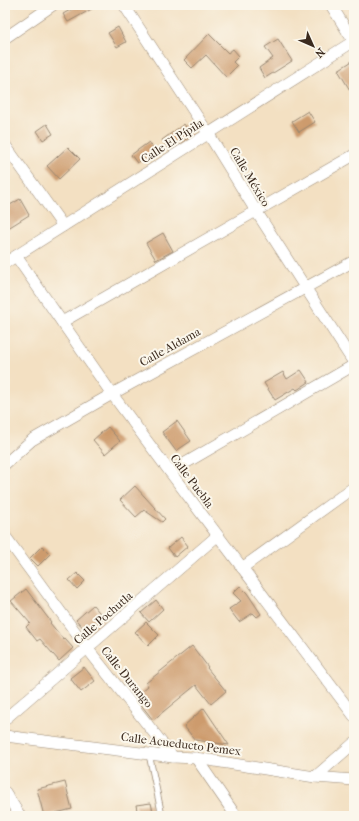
<svg xmlns="http://www.w3.org/2000/svg" width="359" height="821" font-family="'IM FELL French Canon',serif">
	<style>
		.building { fill: #cd9b6d }
		.lines { fill: none; stroke-linecap: round; stroke-linejoin: round }
		.service-casing { stroke: #978570; stroke-width: 7 }
		.minor-casing { stroke: #978570; stroke-width: 12 }
		.service { stroke: #fff; stroke-width: 5.5 }
		.minor { stroke: #fff; stroke-width: 11 }
		.labels { text-anchor: middle; stroke-width: 4; stroke-linejoin: round; paint-order: stroke }
		.street-label { font-size: 12px; fill: #3b2a1e; stroke: #fbf7ec }
	</style>
	<rect width="100%" height="100%" fill="#fbf7ec"/>
	<filter id="ink" filterUnits="userSpaceOnUse"><feTurbulence type="fractalNoise" baseFrequency=".025" numOctaves="2"/><feDisplacementMap in="SourceGraphic" scale="8" xChannelSelector="R" yChannelSelector="G"/><feConvolveMatrix kernelMatrix="1 2 1 2 8 2 1 2 1" color-interpolation-filters="sRGB"/></filter>
	<filter id="wash" filterUnits="userSpaceOnUse"><feTurbulence type="fractalNoise" baseFrequency=".012" numOctaves="4" result="noise"/><feDisplacementMap in="SourceGraphic" scale="16" xChannelSelector="R" yChannelSelector="G"/><feGaussianBlur stdDeviation="0.9" result="paint"/><feColorMatrix in="noise" values="0 0 0 0 0 0 0 0 0 0 0 0 0 0 0 0 0 1.4 0 .05"/><feComposite in="paint" operator="in"/></filter>
	<g filter="url(#wash)">
		<rect width="100%" height="100%" fill="#f3e0c2"/>
		<g id="blocks">
			<g class="building">
				<polygon points="79,5 97,6 68,22 63,14"/>
				<polygon points="118,27 126,42 117,47 108,33"/>
				<polygon points="209,34 228,53 233,49 239,56 233,62 237,66 226,77 206,55 192,68 184,60"/>
				<polygon points="278,39 292,61 265,78 259,68 273,58 265,47"/>
				<polygon points="354,60 354,97 338,70"/>
				<polygon points="308,111 315,122 299,132 292,121"/>
				<polygon points="47,124 53,134 43,140 37,131"/>
				<polygon points="184,124 192,135 169,150 162,140"/>
				<polygon points="149,142 157,153 148,160 146,157 137,163 131,155"/>
				<polygon points="68,147 80,159 59,179 47,166"/>
				<polygon points="20,199 29,215 5,230 5,208"/>
				<polygon points="163,233 173,251 156,260 146,243"/>
				<polygon points="301,370 309,382 297,390 295,388 275,400 264,383 283,372 287,379"/>
				<polygon points="177,421 191,441 176,451 162,432"/>
				<polygon points="108,427 120,441 105,454 93,440"/>
				<polygon points="135,486 165,519 162,522 144,510 136,517 120,500"/>
				<polygon points="181,537 188,546 175,557 168,548"/>
				<polygon points="42,546 50,554 38,566 30,558"/>
				<polygon points="77,573 85,581 77,589 69,580"/>
				<polygon points="240,586 247,593 261,614 257,617 253,613 239,622 229,609 241,601 233,593"/>
				<polygon points="26,589 51,622 50,623 64,640 65,639 73,648 59,661 40,639 37,641 26,627 30,623 11,601"/>
				<polygon points="156,600 163,609 149,622 141,613"/>
				<polygon points="93,605 105,619 89,634 76,620"/>
				<polygon points="146,622 159,635 148,646 135,632"/>
				<polygon points="192,646 208,667 207,668 226,691 211,704 196,685 153,720 135,697 148,686 146,683"/>
				<polygon points="84,667 95,681 81,692 70,678"/>
				<polygon points="204,708 229,745 195,740 184,726"/>
				<polygon points="65,782 72,809 44,816 37,789"/>
				<polygon points="151,803 154,816 138,816 136,805"/>
			</g>
		</g>
	</g>
	<g filter="url(#ink)">
		<use href="#blocks" fill-opacity="0" stroke="#978570" stroke-width="1"/>
		<g class="lines">
			<g class="service-casing">
				<polyline id="service" points="149,754 162,816"/>
			</g>
			<g class="minor-casing">
				<g id="minor">
					<polyline points="124,5 208,133 256,211 354,363"/>
					<polyline points="331,5 354,42"/>
					<polyline points="5,38 53,5"/>
					<polyline points="5,145 63,226"/>
					<polyline points="16,256 112,394 170,472 354,716"/>
					<polyline points="5,263 354,41"/>
					<polyline points="62,322 354,155"/>
					<polyline points="5,464 32,440 112,394 354,261"/>
					<polyline points="170,472 354,365"/>
					<polyline points="5,536 87,648 173,757"/>
					<polyline points="242,568 354,487"/>
					<polyline points="5,719 217,536"/>
					<polyline points="5,736 173,757 196,758 315,777 354,780"/>
					<polyline points="196,758 236,816"/>
					<polyline points="315,777 354,743"/>
					<polyline points="5,792 20,816"/>
				</g>
			</g>
			<use href="#service" class="service"/>
			<use href="#minor" class="minor"/>
		</g>
	</g>
	<g class="labels">
		<g class="street-label">
			<text transform="translate(172 141) rotate(-33)" y="4">Calle El Pípila</text>
			<text transform="translate(250 177) rotate(59)" y="4">Calle México</text>
			<text transform="translate(170 347) rotate(-29)" y="4">Calle Aldama</text>
			<text transform="translate(192 481) rotate(53)" y="4">Calle Puebla</text>
			<text transform="translate(103 618) rotate(-41)" y="4">Calle Pochutla</text>
			<text transform="translate(127 677) rotate(51)" y="4">Calle Durango</text>
			<text transform="translate(181 744) rotate(7)" y="4">Calle Acueducto Pemex</text>
		</g>
	</g>
	<rect width="359" height="821" fill="none" stroke="#fbf7ec" stroke-width="20"/>
	<g transform="translate(313 46) rotate(135)" stroke="#fbf7ec" stroke-width="3" paint-order="stroke">
	<path d="M0-3L7 15L0 10L-7 15Z" fill="#3b2a1e"/>
	<text y="-6" font-size="11" font-weight="bold" text-anchor="middle" fill="#3b2a1e">N</text>
	</g>
</svg>
